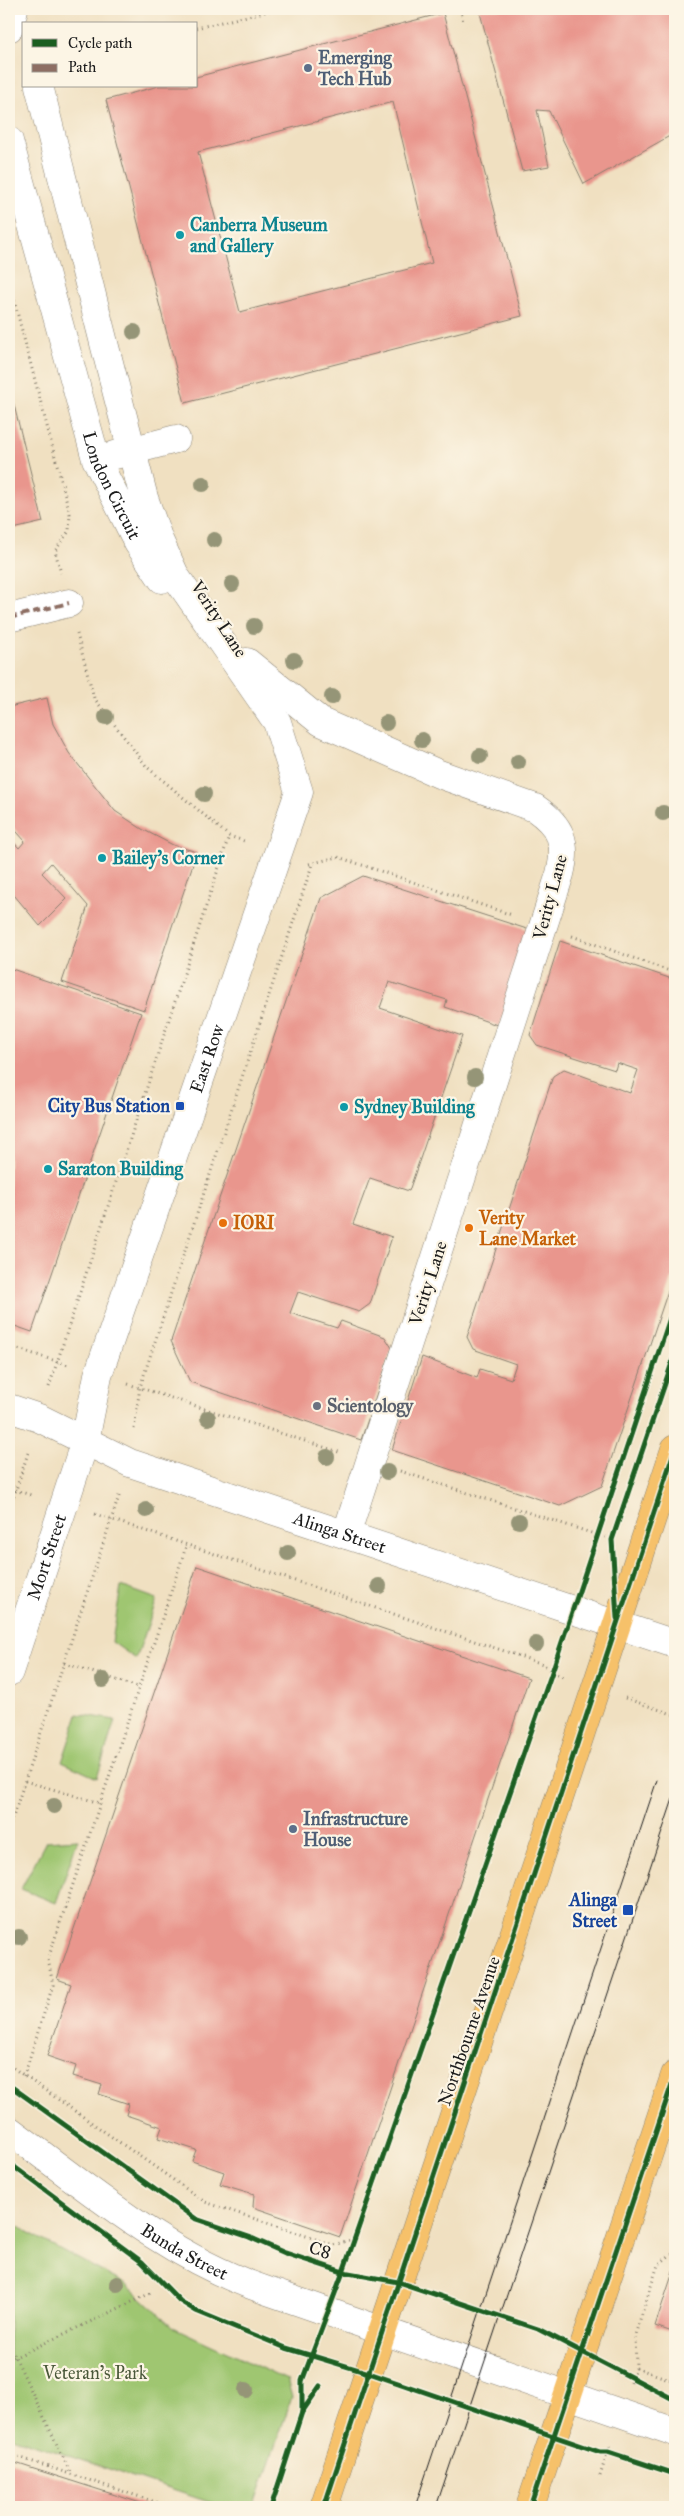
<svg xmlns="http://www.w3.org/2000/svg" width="684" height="2516" font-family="'IM FELL Great Primer',serif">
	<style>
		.green { fill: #9fc671; stroke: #5e7146 }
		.building { fill: #e9968d; fill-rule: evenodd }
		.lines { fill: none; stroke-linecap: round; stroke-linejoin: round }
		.minor-casing { stroke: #867e6e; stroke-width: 29 }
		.highway-casing { stroke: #867e6e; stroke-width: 29 }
		.path { stroke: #867e6e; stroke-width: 3; stroke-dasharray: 1 4; stroke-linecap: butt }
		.minor { stroke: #fff; stroke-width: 28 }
		.highway { stroke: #f6c16b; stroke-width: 28 }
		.tram { stroke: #1c1c1c; stroke-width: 1 }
		.quiet { stroke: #8d6e63; stroke-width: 4; stroke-dasharray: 8 4; stroke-linecap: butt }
		.cycleway-casing { stroke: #fcf5e5; stroke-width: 8 }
		.cycleway { stroke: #1b5e20; stroke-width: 5 }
		.tree { fill: #959577 }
		.service-dot { fill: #5c6f8a; stroke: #fcf5e5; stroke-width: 2 }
		.culture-dot { fill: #0f9aa8; stroke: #fcf5e5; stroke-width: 2 }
		.transit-dot { fill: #1a4fb4; stroke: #fcf5e5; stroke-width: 2 }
		.food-dot { fill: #e8710a; stroke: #fcf5e5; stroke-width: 2 }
		.worship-dot { fill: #6b7280; stroke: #fcf5e5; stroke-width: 2 }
		.labels { text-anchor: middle; stroke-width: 4.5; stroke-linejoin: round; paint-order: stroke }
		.service-label { font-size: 18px; font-weight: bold; fill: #4e5e75; stroke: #fcf5e5; text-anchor: start }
		.culture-label { font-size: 18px; font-weight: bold; fill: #0d838f; stroke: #fcf5e5; text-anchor: start }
		.street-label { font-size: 18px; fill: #1c1c1c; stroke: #fcf5e5 }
		.transit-label { font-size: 18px; font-weight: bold; fill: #164399; stroke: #fcf5e5; text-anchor: end }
		.food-label { font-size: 18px; font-weight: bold; fill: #c56008; stroke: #fcf5e5; text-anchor: start }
		.worship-label { font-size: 18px; font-weight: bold; fill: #5b616d; stroke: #fcf5e5; text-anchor: start }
		.park-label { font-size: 18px; fill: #4a583a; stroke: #fcf5e5 }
	</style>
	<rect width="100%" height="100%" fill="#fcf5e5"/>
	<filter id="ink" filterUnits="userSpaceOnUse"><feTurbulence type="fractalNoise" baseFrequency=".02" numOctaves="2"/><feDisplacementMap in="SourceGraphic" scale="10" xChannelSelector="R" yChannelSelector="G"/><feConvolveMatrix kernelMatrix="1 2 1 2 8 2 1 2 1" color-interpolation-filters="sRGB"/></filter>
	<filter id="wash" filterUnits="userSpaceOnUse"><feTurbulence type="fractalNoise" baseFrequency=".0096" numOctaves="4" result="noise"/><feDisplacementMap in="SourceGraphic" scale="20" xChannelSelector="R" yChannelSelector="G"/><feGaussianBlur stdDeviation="1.12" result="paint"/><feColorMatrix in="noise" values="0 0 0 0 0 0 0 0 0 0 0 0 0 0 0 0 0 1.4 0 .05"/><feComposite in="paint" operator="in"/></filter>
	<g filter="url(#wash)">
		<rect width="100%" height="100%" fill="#f0e0c1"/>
		<g class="green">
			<polygon points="121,1586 157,1599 136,1659 112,1642"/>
			<polygon points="78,1714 115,1720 97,1778 62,1762"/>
			<polygon points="78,1839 56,1903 21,1889 46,1841"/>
			<polygon points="9,2222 127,2285 173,2327 287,2380 292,2397 254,2507 224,2507 9,2436"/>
		</g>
		<g id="blocks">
			<g class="building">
				<polygon points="479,9 675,9 675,133 584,184 549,111 537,110 549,166 522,171"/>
				<path d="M 443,13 L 522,316 L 185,403 L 106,100 L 159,86 L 196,86 L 196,77 ZM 393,102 L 432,263 L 240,312 L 198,152 Z"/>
				<polygon points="9,385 43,522 9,530"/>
				<polygon points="47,698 53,724 69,753 115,811 142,829 173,845 197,852 144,1010 62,982 88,906 51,863 42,873 67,899 40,926 9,889 9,837 19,848 25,841 9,823 9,707"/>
				<polygon points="363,876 533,931 500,1026 445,1007 447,1000 389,982 380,1008 462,1036 409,1191 370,1178 353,1224 392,1237 370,1304 359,1312 298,1292 290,1313 337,1328 341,1321 385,1337 392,1348 361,1440 190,1382 171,1341 321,898"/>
				<polygon points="560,941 675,980 675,1270 602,1486 560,1506 392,1450 422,1357 477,1378 480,1369 511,1379 516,1364 473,1349 467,1337 553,1076 564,1069 630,1093 638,1070 617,1063 615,1070 537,1045 530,1035"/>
				<polygon points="9,968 141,1013 32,1332 9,1324"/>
				<polygon points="197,1566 529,1678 340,2237 253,2207 254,2194 220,2184 224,2172 192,2161 196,2150 158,2138 162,2127 126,2115 129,2104 99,2094 102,2085 73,2076 76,2066 47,2056 71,1984 57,1979"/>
				<polygon points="675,2266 675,2333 655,2326"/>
				<polygon points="9,2461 153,2507 9,2507"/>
			</g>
		</g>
	</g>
	<g filter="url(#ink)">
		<use href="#blocks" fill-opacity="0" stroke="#867e6e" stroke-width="1"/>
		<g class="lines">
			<g class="minor-casing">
				<g id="minor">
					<polyline points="9,28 14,9"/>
					<path id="s1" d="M 9,141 L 96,459 L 138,543 L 162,579"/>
					<polyline points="115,455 176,439"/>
					<polyline points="9,618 69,603"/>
					<path d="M 247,662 L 321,722 L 439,774 L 535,808 C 561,826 568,843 560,874 L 346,1535"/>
					<path id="s2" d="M 9,1408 L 39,1418 L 130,1463 L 675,1644"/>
					<path id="s3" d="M 9,1672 L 85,1441 L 98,1375 L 299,792 L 277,722 L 176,577 L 159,540 L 144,498 L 105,347 L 39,86"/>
					<path id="s4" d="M 9,2130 C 89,2189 167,2256 262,2289 L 675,2432"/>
				</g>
			</g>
			<g class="highway-casing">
				<g id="highway">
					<polyline points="324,2507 675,1449"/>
					<polyline points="530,2507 675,2075"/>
				</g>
			</g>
			<g class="path">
				<polyline points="461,9 463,23"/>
				<polyline points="196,28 277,9"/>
				<polyline points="9,281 70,514 69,531 55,551 61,573"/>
				<polyline points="77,634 94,698 147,767 229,836 247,842"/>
				<polyline points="309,864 338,857 512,915"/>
				<polyline points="572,936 675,973"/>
				<polyline points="9,1346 68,1365"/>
				<polyline points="128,1384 339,1452"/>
				<polyline points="49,1387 229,836"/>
				<polyline points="134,1429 140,1387 312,865"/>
				<polyline points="400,1471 610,1539"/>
				<polyline points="9,1482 15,1490 34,1496"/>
				<polyline points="9,1511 29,1450"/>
				<polyline points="95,1514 543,1664 552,1672 565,1678"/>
				<polyline points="64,1663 138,1687"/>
				<polyline points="625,1698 675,1715"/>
				<polyline points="25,1781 100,1803"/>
				<polyline points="9,1829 120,1493"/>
				<polyline points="9,2065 205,2202 333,2245 354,2239"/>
				<polyline points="24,2076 53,1985 48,1959 187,1544"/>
				<polyline points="9,2344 71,2474"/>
				<polyline points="9,2360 151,2293"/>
				<polyline points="636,2368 675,2381"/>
				<polyline points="631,2383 636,2368 635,2335 658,2265 675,2251"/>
				<polyline points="9,2454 171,2507"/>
				<polyline points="600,2476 610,2444"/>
			</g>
			<use href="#minor" class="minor"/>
			<use href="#highway" class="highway"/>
			<g class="tram">
				<polyline points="415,2507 657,1780"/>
				<polyline points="436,2507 675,1793"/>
			</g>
			<polyline class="quiet" points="9,618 69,603"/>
			<g class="cycleway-casing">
				<g id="cycleway">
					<polyline points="617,1618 612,1540 675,1354"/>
					<polyline points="9,2085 196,2219 249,2237 285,2253 343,2272 398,2282 538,2329 675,2400"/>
					<polyline points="9,2163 142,2262 180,2301 196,2311 286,2348 369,2373 600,2452 608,2452 675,2474"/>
					<polyline points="320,2386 302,2412 302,2381 343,2272 552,1672 675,1303"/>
					<polyline points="271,2507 302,2412"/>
					<polyline points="324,2507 675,1449"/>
					<polyline points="530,2507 675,2075"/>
				</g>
			</g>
			<use href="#cycleway" class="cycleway"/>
		</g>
		<g class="tree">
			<circle cx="134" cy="332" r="8"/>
			<circle cx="203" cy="484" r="8"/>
			<circle cx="214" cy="540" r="8"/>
			<circle cx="232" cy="584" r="8"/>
			<circle cx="254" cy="626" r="8"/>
			<circle cx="294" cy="660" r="8"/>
			<circle cx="332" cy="697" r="8"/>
			<circle cx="106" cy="717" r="8"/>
			<circle cx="386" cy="723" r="8"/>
			<circle cx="422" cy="740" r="8"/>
			<circle cx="480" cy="756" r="8"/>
			<circle cx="518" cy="762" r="8"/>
			<circle cx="204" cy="794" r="8"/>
			<circle cx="663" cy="813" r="8"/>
			<circle cx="475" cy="1077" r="8"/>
			<circle cx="208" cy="1418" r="8"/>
			<circle cx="327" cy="1457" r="8"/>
			<circle cx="387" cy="1472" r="8"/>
			<circle cx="146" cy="1510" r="8"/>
			<circle cx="519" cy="1521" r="8"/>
			<circle cx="288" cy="1553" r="8"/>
			<circle cx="379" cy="1586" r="8"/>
			<circle cx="536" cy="1644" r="8"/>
			<circle cx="103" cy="1680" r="8"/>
			<circle cx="54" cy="1806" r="8"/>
			<circle cx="19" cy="1937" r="8"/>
			<circle cx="117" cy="2284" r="8"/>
			<circle cx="246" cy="2390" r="8"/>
		</g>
	</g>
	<g class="service-dot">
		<circle cx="308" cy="68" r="5"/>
		<circle cx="293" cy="1829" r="5"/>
	</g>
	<g class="culture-dot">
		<circle cx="180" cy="235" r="5"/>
		<circle cx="102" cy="858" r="5"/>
		<circle cx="344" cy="1107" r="5"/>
		<circle cx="48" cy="1169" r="5"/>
	</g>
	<g class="transit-dot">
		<rect x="175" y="1101" width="10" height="10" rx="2.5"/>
		<rect x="622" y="1904" width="12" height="12" rx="2.5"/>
	</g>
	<g class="food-dot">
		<circle cx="223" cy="1223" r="5"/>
		<circle cx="469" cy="1228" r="5"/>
	</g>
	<circle class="worship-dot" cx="317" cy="1406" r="5"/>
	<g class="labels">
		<g class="service-label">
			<text x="318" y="64">Emerging<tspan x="318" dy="21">Tech Hub</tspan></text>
			<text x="303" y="1825">Infrastructure<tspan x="303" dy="21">House</tspan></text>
		</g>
		<g class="culture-label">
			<text x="190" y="231">Canberra Museum<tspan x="190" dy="21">and Gallery</tspan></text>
			<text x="112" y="864">Bailey’s Corner</text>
			<text x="354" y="1113">Sydney Building</text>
			<text x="58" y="1175">Saraton Building</text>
		</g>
		<g class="street-label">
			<text dy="6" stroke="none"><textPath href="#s1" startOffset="360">London Circuit</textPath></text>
			<text transform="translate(219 619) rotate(57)" y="6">Verity Lane</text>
			<text transform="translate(550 897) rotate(-75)" y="6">Verity Lane</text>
			<text dy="6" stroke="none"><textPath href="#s3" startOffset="645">East Row</textPath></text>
			<text transform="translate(428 1283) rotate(-72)" y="6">Verity Lane</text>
			<text dy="6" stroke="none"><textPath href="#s2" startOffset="354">Alinga Street</textPath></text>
			<text dy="6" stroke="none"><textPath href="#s3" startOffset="121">Mort Street</textPath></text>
			<text transform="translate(469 2031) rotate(-71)" y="6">Northbourne Avenue</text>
			<text transform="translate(320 2250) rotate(18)" y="6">C8</text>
			<text dy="6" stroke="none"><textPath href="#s4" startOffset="214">Bunda Street</textPath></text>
		</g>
		<g class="transit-label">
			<text x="170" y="1112">City Bus Station</text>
			<text x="617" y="1906">Alinga<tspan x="617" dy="21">Street</tspan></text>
		</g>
		<g class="food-label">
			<text x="479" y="1224">Verity<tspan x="479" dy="21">Lane Market</tspan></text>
			<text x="233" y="1229">IORI</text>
		</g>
		<g class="worship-label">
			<text x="327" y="1412">Scientology</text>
		</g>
		<g class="park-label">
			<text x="95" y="2379">Veteran's Park</text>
		</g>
	</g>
	<rect width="684" height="2516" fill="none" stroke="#fcf5e5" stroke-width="30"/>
	<rect x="22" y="22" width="175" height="65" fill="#fcf5e5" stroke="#a29e95"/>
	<rect x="32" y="39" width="25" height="8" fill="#1b5e20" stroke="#a29e95"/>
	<text x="68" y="48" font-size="15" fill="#1c1c1c">Cycle path</text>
	<rect x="32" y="64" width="25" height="8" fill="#8d6e63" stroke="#a29e95"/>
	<text x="68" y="72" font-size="15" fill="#1c1c1c">Path</text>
</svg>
